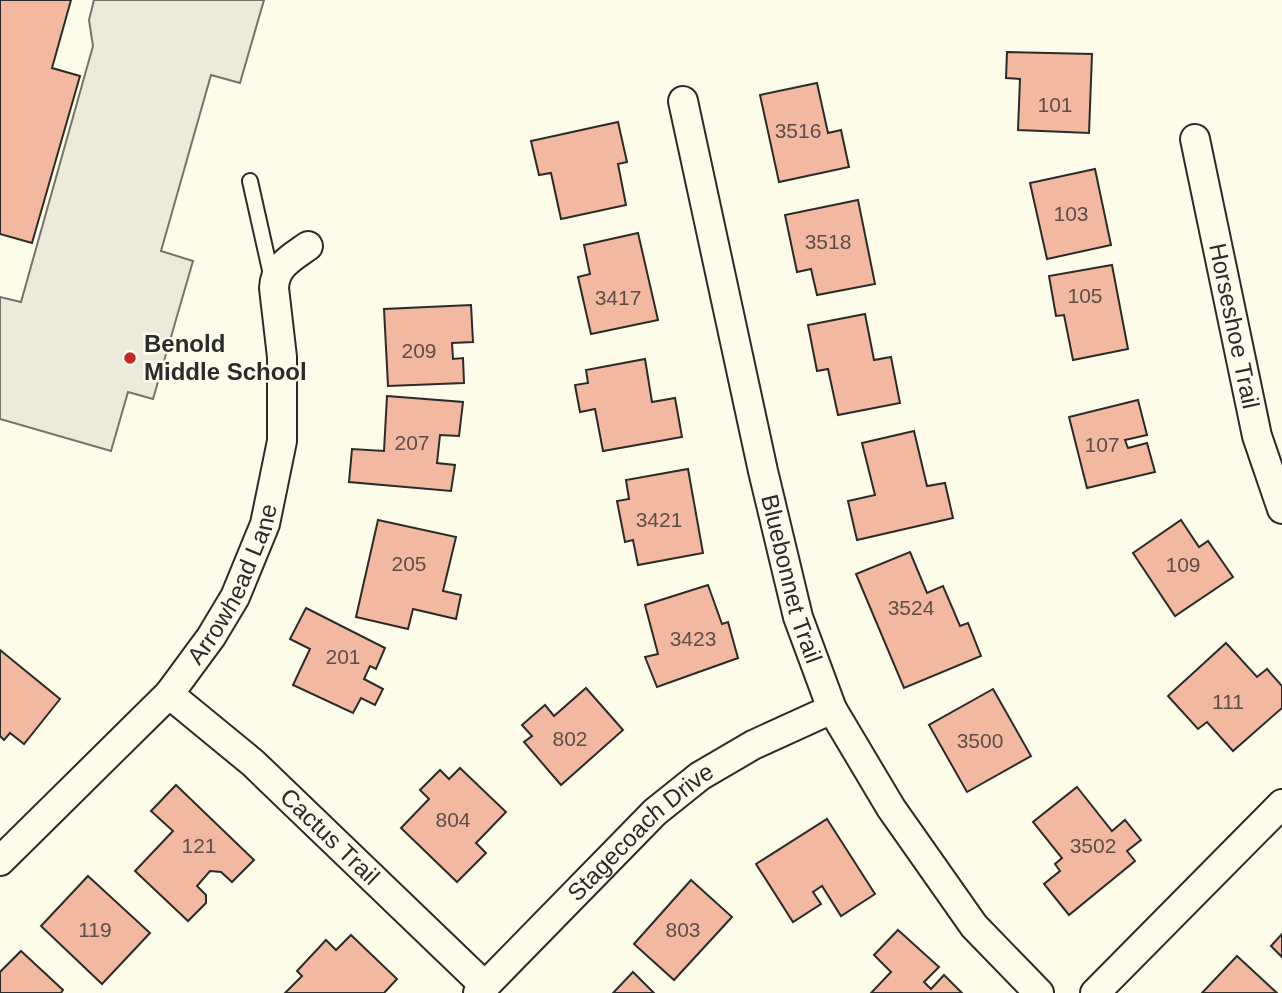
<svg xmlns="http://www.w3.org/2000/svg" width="1282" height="993" font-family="Helvetica,sans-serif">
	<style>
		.parking { fill: #eceadb; stroke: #74746e; stroke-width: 2 }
		.building { fill: #f2b8a0; stroke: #2b2b2b; stroke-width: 2 }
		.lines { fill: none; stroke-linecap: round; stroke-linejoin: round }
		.service-casing { stroke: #2b2b2b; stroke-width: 18 }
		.minor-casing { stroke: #2b2b2b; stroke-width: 32 }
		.service { stroke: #fdfbea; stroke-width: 14 }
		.minor { stroke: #fdfbea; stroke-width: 28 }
		.poi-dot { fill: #c62828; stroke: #fdfbea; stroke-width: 2.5 }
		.labels { text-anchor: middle; stroke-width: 5; stroke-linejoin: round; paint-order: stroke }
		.number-label { font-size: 21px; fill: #5d4e48 }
		.street-label { font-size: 24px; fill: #2b2b2b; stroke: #fdfbea }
		.poi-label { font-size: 24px; font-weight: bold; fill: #2b2b2b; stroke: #fdfbea; text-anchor: start }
	</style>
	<rect width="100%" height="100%" fill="#fdfbea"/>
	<polygon class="parking" points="94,0 264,0 240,83 211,75 161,251 193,261 153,399 128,392 111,451 0,419 0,297 21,302 93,46 89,20"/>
	<g class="building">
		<polygon points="0,0 71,0 52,68 80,76 32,243 0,234"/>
		<polygon points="1007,52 1092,54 1089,133 1018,130 1020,79 1006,78"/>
		<polygon points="817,83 828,133 841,130 849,167 779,182 760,95"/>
		<polygon points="618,122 627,162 618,164 626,205 561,219 551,173 539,175 531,141"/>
		<polygon points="1095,169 1111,245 1047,259 1030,183"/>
		<polygon points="858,200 875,284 817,295 811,269 797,272 785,215"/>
		<polygon points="638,233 658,320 591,334 578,277 590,274 584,245"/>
		<polygon points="1112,265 1128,349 1073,360 1064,315 1056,316 1049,276"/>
		<polygon points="471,305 473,342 452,343 453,359 463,358 464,383 388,386 384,309"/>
		<polygon points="865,314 874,360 891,357 900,403 838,415 828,369 817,371 808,325"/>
		<polygon points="645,359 652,402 675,398 682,437 603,451 595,409 580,412 575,385 588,383 586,370"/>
		<polygon points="387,396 463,402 459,436 440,435 437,463 455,465 451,491 349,482 352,449 384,451"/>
		<polygon points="1138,400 1147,435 1125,440 1128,448 1147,443 1155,472 1087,488 1069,417"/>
		<polygon points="914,431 927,486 945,483 953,518 857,540 848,501 875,495 862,443"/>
		<polygon points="688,469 703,553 638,565 633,540 625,542 617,501 629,499 626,480"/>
		<polygon points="378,520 456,537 443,591 461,595 456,619 413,609 408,629 356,617"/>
		<polygon points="1181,520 1199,547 1208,541 1233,577 1175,616 1133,553"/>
		<polygon points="910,552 927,593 943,586 960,626 968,623 981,656 904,688 856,574"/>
		<polygon points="708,585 722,624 728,622 738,658 657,687 645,657 658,654 645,605"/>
		<polygon points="306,608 385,648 376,669 370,666 364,679 383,689 375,705 361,698 353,713 293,685 310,649 290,639"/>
		<polygon points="1226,643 1257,677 1267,669 1282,686 1282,708 1233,751 1207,722 1198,729 1168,696"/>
		<polygon points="0,650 60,699 24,744 10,733 4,740 0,736"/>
		<polygon points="586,688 623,730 561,785 524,742 532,736 522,725 545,705 554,716"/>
		<polygon points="993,689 1031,756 967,792 929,725"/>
		<polygon points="460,768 506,812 476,843 486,853 457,882 401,828 429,799 420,790 440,770 449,779"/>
		<polygon points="176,785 254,860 232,882 221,872 210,871 197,886 206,895 206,903 188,921 135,871 173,831 151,811"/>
		<polygon points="1077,787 1112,831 1125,820 1141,840 1127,851 1135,861 1069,915 1044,884 1060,871 1055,864 1062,858 1033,822"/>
		<polygon points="827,819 875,894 841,916 822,886 813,892 821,904 793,922 756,864"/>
		<polygon points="88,876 150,933 102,984 41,926"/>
		<polygon points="691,880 732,917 674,980 634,944"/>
		<polygon points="898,930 939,967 924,982 931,989 944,975 962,993 871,993 891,972 874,955"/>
		<polygon points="1282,934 1282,957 1271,946"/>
		<polygon points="351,935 397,979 384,993 285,993 302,976 297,971 326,940 336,950"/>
		<polygon points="21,951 63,990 61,993 0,993 0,972"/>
		<polygon points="1237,956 1277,993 1202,993"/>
		<polygon points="633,972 654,993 613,993"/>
	</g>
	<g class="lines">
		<g class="service-casing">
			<polyline id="service" points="250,181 272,279"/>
		</g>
		<g class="minor-casing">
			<g id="minor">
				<path id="s1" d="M 683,101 L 763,471 L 798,617 L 832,709 L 891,808 L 974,926 L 1039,993"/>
				<path id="s2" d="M 1195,139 L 1257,436 L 1282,509"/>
				<path id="s3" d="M 169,694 L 253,763 L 485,986"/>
				<path id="s4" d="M 0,861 L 169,694 L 211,637 L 235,597 L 265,524 L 282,441 L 282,357 L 274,288 C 275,266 291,258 308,246"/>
				<path id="s5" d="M 478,993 L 655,812 L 700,776 L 753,745 L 832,709"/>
				<polyline points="1095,993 1282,804"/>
			</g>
		</g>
		<use href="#service" class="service"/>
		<use href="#minor" class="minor"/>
	</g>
	<circle class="poi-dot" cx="130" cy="358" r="7"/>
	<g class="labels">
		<g class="number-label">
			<text x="1055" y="112">101</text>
			<text x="798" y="138">3516</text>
			<text x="1071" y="221">103</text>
			<text x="828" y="249">3518</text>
			<text x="1085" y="303">105</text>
			<text x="618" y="305">3417</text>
			<text x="419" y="358">209</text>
			<text x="412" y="450">207</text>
			<text x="1102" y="452">107</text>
			<text x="659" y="527">3421</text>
			<text x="409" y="571">205</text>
			<text x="1183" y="572">109</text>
			<text x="911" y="615">3524</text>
			<text x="693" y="646">3423</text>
			<text x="343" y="664">201</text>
			<text x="1228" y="709">111</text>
			<text x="570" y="746">802</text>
			<text x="980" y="748">3500</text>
			<text x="453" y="827">804</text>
			<text x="199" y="853">121</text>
			<text x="1093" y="853">3502</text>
			<text x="95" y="937">119</text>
			<text x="683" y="937">803</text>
		</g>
		<g class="street-label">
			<text dy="8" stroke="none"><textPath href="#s2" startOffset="191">Horseshoe Trail</textPath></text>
			<text dy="8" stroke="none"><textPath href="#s1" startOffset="490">Bluebonnet Trail</textPath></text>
			<text dy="8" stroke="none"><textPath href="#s4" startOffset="366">Arrowhead Lane</textPath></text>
			<text dy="8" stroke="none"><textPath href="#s5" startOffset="229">Stagecoach Drive</textPath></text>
			<text dy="8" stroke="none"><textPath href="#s3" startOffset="215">Cactus Trail</textPath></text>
		</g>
		<g class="poi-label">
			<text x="144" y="352">Benold<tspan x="144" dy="28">Middle School</tspan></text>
		</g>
	</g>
</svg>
